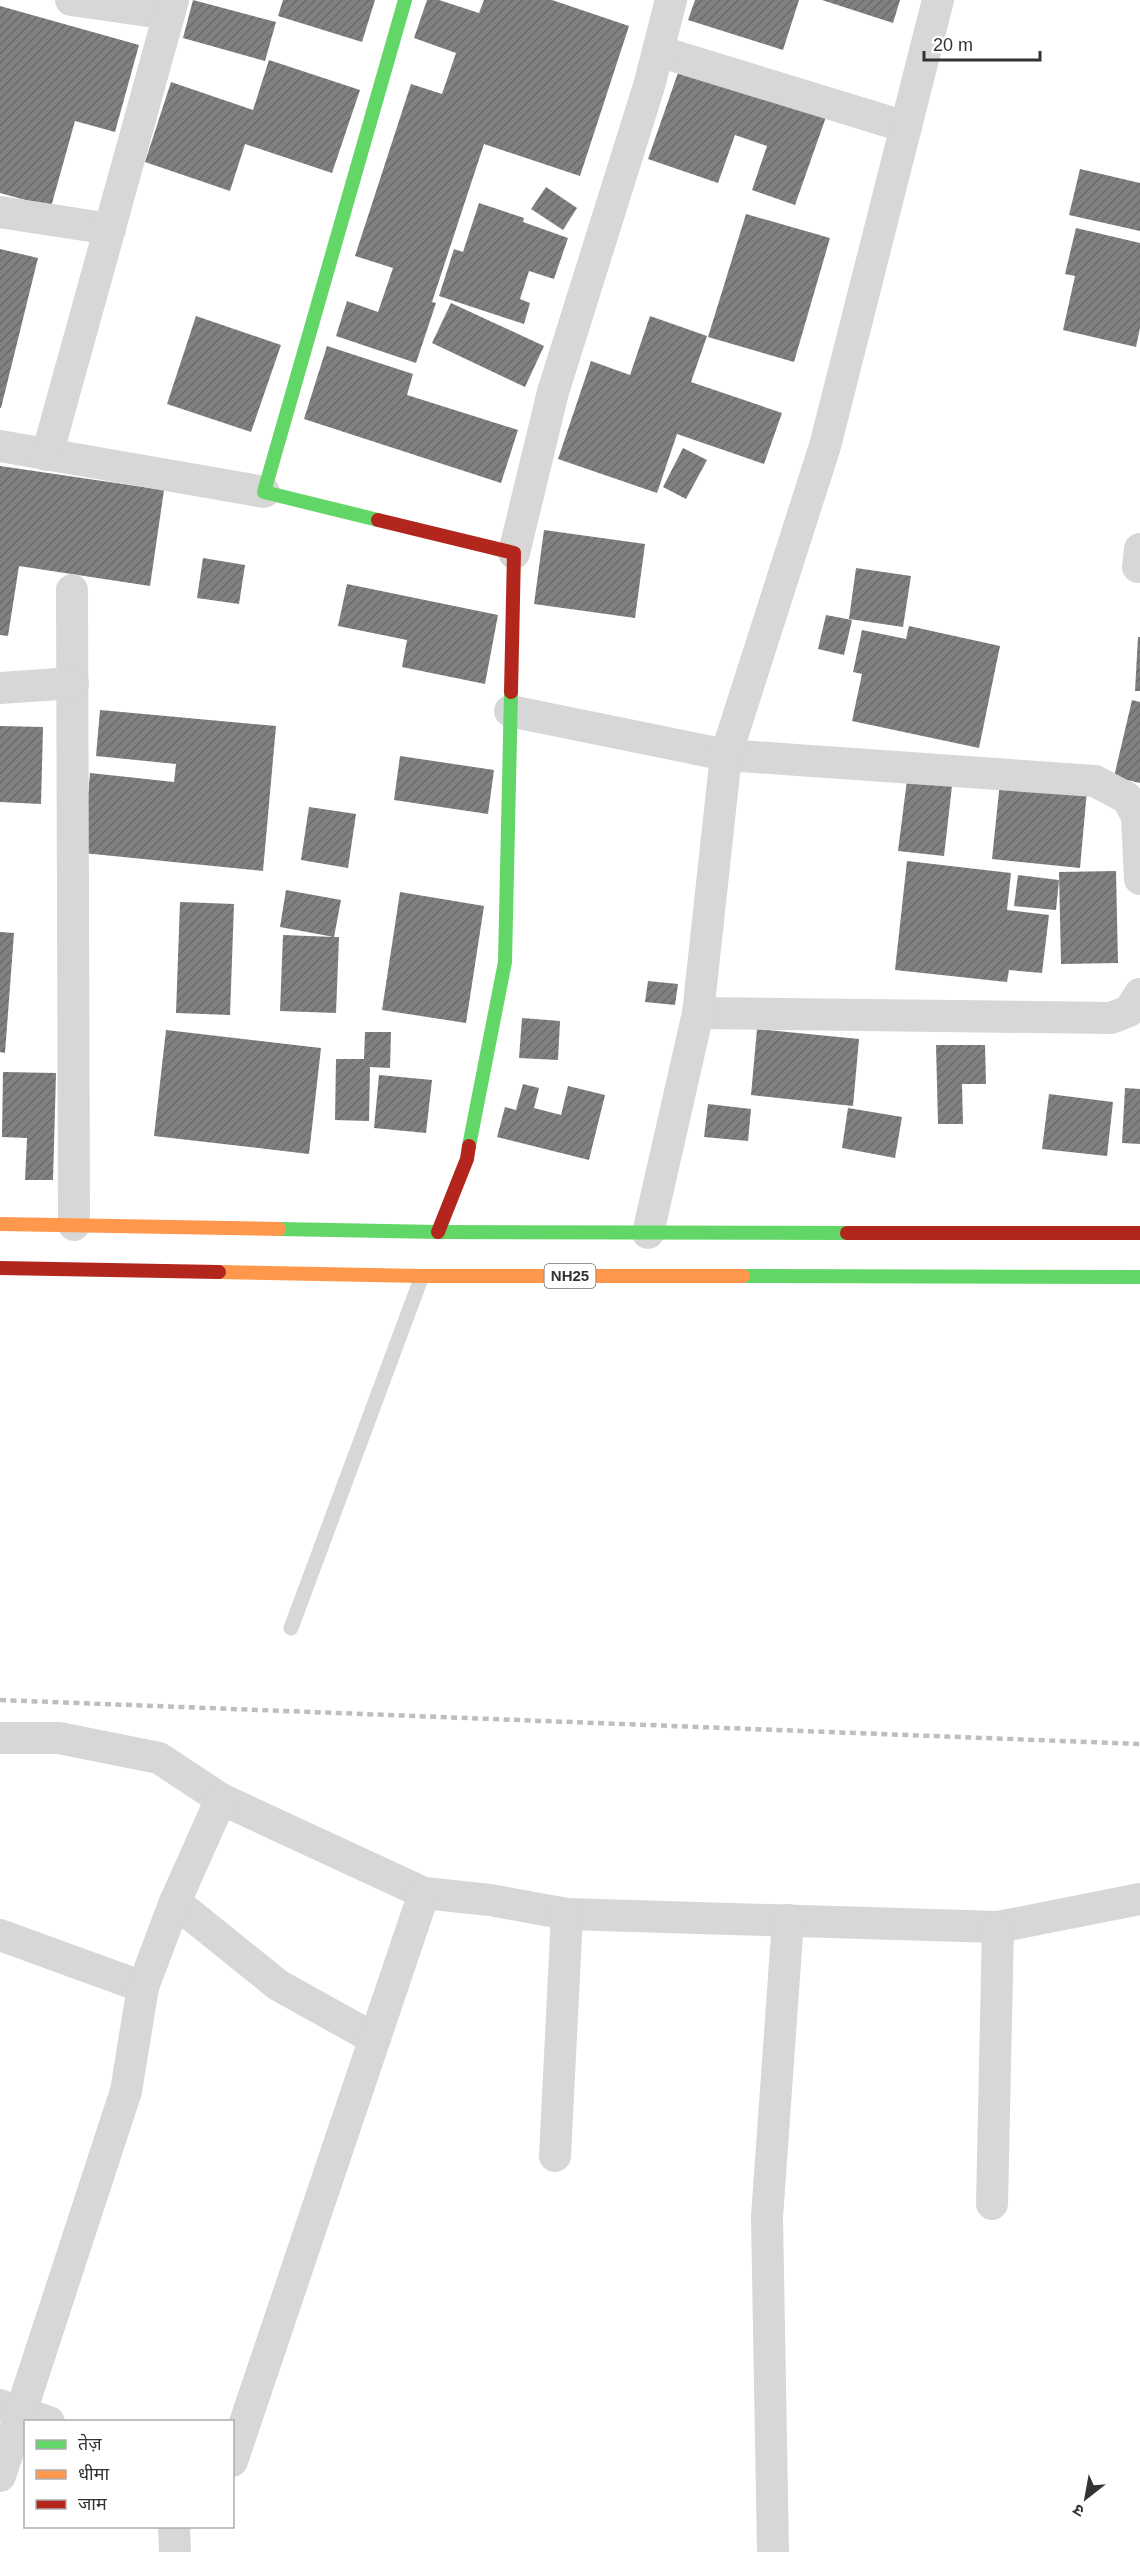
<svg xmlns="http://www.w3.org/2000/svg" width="1140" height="2552" font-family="Arial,'Noto Sans Devanagari',sans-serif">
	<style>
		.building { fill: url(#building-hatch) }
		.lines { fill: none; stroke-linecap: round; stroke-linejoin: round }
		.lane { stroke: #d7d7d7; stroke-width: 15 }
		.street { stroke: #d7d7d7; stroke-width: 32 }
		.fast { stroke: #63d668; stroke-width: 14 }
		.slow { stroke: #ff974d; stroke-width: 14 }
		.jam { stroke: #b3261e; stroke-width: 14 }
		.rail { stroke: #bebebe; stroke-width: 4.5; stroke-dasharray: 6 4.5; stroke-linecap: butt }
		.labels { text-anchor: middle; stroke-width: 6; stroke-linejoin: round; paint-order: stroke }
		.shield { fill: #fff; stroke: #707070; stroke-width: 1.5 }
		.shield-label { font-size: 15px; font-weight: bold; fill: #333 }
	</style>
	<defs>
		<pattern id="building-hatch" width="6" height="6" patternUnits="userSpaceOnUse" patternTransform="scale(1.5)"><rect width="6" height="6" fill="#818181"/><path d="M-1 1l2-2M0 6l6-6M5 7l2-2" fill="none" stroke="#6a6a6a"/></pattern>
	</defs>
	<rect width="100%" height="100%" fill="#fff"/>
	<g class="building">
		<polygon points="193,0 276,22 265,61 183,38"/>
		<polygon points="283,0 375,0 362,42 278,16"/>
		<polygon points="427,0 439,0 479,13 484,0 552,0 629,26 580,176 484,144 432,302 436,303 416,363 336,336 347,301 378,312 393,268 355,256 411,84 442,94 456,53 414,38"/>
		<polygon points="695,0 799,0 783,50 688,20"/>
		<polygon points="822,0 900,0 893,23"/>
		<polygon points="0,6 139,45 115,132 75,121 51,207 0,193"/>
		<polygon points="269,60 360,90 332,173 245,144 230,191 145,162 171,82 253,110"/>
		<polygon points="680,67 826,117 795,205 752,190 767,146 735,135 718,183 648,159"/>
		<polygon points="1080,169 1140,183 1140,231 1069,215"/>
		<polygon points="546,187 577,208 563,230 531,209"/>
		<polygon points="479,203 524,218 523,222 568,238 554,279 529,271 520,299 530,303 524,324 439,296 454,249 463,252"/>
		<polygon points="746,214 830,238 794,362 708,337"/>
		<polygon points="1076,228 1140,243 1140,328 1136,347 1063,330 1075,276 1065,274"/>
		<polygon points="0,249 38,258 1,408 0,408"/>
		<polygon points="451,303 544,346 525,387 432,343"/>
		<polygon points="196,316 281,345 251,432 167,404"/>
		<polygon points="650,316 707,336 691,382 782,413 764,464 677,434 657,493 558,459 591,361 630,375"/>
		<polygon points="327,346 413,374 407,395 518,430 501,483 304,419"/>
		<polygon points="683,448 707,460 686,499 663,487"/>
		<polygon points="0,466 164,490 150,586 19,566 8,636 0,635"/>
		<polygon points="544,530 645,544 635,618 534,604"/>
		<polygon points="203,558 245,565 239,604 197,598"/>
		<polygon points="856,568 911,576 903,627 849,619"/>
		<polygon points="347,584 498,615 485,684 402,667 407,640 338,626"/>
		<polygon points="826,615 852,620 844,655 818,649"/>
		<polygon points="909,626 1000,646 979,748 852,721 862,674 853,672 862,630 906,639"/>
		<polygon points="1138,637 1140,637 1140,691 1135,691"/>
		<polygon points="1132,700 1140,702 1140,783 1114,777"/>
		<polygon points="100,710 276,726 263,871 83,853 90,773 174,782 176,764 96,756"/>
		<polygon points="0,726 43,727 41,804 0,802"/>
		<polygon points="400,756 494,770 488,814 394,800"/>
		<polygon points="907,780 952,786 944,856 898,851"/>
		<polygon points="1000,782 1087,790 1080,868 992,859"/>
		<polygon points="309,807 356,814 348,868 301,860"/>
		<polygon points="907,861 1011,873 1007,910 1049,915 1042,973 1009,970 1007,982 895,970"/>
		<polygon points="1116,871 1118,963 1061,964 1059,872"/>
		<polygon points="1018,875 1059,880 1056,910 1014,906"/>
		<polygon points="286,890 341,900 334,937 339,937 336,1013 280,1011 283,935 334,937 280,927"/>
		<polygon points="400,892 484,906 466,1023 382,1010"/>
		<polygon points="180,902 234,904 230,1015 176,1013"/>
		<polygon points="0,932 14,933 5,1053 0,1052"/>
		<polygon points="648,981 678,984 675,1005 645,1002"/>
		<polygon points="522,1018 560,1021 558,1060 519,1058"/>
		<polygon points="757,1029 859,1039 853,1106 751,1095"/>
		<polygon points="166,1030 321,1048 309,1154 154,1136"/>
		<polygon points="365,1032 391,1032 390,1068 370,1067 369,1121 335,1120 336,1059 364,1059"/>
		<polygon points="936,1045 985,1045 986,1084 962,1084 963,1124 938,1124"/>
		<polygon points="3,1072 56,1073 53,1180 25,1180 27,1138 2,1137"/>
		<polygon points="379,1075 432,1080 426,1133 374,1128"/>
		<polygon points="523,1084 539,1088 534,1108 561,1115 568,1086 605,1095 589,1160 497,1137 505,1107 516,1110"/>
		<polygon points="1125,1088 1140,1089 1140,1144 1122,1143"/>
		<polygon points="1049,1094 1113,1102 1107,1156 1042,1149"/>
		<polygon points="708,1104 751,1109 748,1141 704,1137"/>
		<polygon points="848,1108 902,1117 895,1158 842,1148"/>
	</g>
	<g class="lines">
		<polyline class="lane" points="291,1628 422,1276"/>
		<g class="street">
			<polyline points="71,0 169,14"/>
			<polyline points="658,51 906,127"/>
			<polyline points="0,212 110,229"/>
			<polyline points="0,446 264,492"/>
			<polyline points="47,455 173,0"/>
			<polyline points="1140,549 1138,567 1140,567"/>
			<polyline points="514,553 553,392 649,86 671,0"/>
			<polyline points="72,590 74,1225"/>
			<polyline points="0,688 73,683"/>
			<polyline points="510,711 726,755 1095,781 1127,798 1137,816 1140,879"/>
			<polyline points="698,1013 1111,1018 1129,1011 1140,994"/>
			<polyline points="648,1233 698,1013 726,755 825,446 938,0"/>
			<polyline points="0,1738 59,1738 159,1758 221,1799 424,1893 490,1900 567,1914 998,1927 1140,1899"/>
			<polyline points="175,1902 278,1985 375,2039"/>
			<polyline points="0,1935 143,1987"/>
			<polyline points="555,2156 567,1914"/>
			<polyline points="992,2204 998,1927"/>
			<polyline points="0,2405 49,2422"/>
			<polyline points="232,2461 424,1893"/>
			<polyline points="0,2476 126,2091 143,1987 175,1902 221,1799"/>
			<polyline points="174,2526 175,2552"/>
			<polyline points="773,2552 767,2217 788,1920"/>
		</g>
		<g class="fast">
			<polyline points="378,520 264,492 405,0"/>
			<polyline points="469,1146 505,962 511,692"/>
			<polyline points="279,1229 438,1232 847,1233"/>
			<polyline points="743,1276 1140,1277"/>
		</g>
		<g class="slow">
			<polyline points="0,1224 279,1229"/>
			<polyline points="219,1272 422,1276 743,1276"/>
		</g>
		<g class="jam">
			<polyline points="378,520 514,553 511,692"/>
			<polyline points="438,1232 467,1159 469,1146"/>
			<polyline points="847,1233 1140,1233"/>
			<polyline points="0,1268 219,1272"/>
		</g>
		<polyline class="rail" points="0,1700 1140,1744"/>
	</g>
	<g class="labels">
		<rect class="shield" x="544.5" y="1264" width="51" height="24" rx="4.5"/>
		<g class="shield-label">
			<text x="570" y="1281">NH25</text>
		</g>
	</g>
	<rect x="24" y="2420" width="210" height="108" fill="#ffffff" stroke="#adadad" stroke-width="1.5"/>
	<rect x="36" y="2440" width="30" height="9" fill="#63d668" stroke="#adadad" stroke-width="1.5"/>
	<text x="78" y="2450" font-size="18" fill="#333333">तेज़</text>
	<rect x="36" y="2470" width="30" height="9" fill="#ff974d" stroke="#adadad" stroke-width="1.5"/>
	<text x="78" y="2480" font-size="18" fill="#333333">धीमा</text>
	<rect x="36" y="2500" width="30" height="9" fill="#b3261e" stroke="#adadad" stroke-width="1.5"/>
	<text x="78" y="2510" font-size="18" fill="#333333">जाम</text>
	<g transform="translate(1086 2498) rotate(211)" stroke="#ffffff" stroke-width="4.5" paint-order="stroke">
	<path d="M0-4.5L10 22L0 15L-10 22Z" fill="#333333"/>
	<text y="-9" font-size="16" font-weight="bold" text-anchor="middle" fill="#333333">उ</text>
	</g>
	<path d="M924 51v9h116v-9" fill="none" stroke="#333333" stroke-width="3"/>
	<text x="933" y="51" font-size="18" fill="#333333" stroke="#ffffff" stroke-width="4.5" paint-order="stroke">20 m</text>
</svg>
